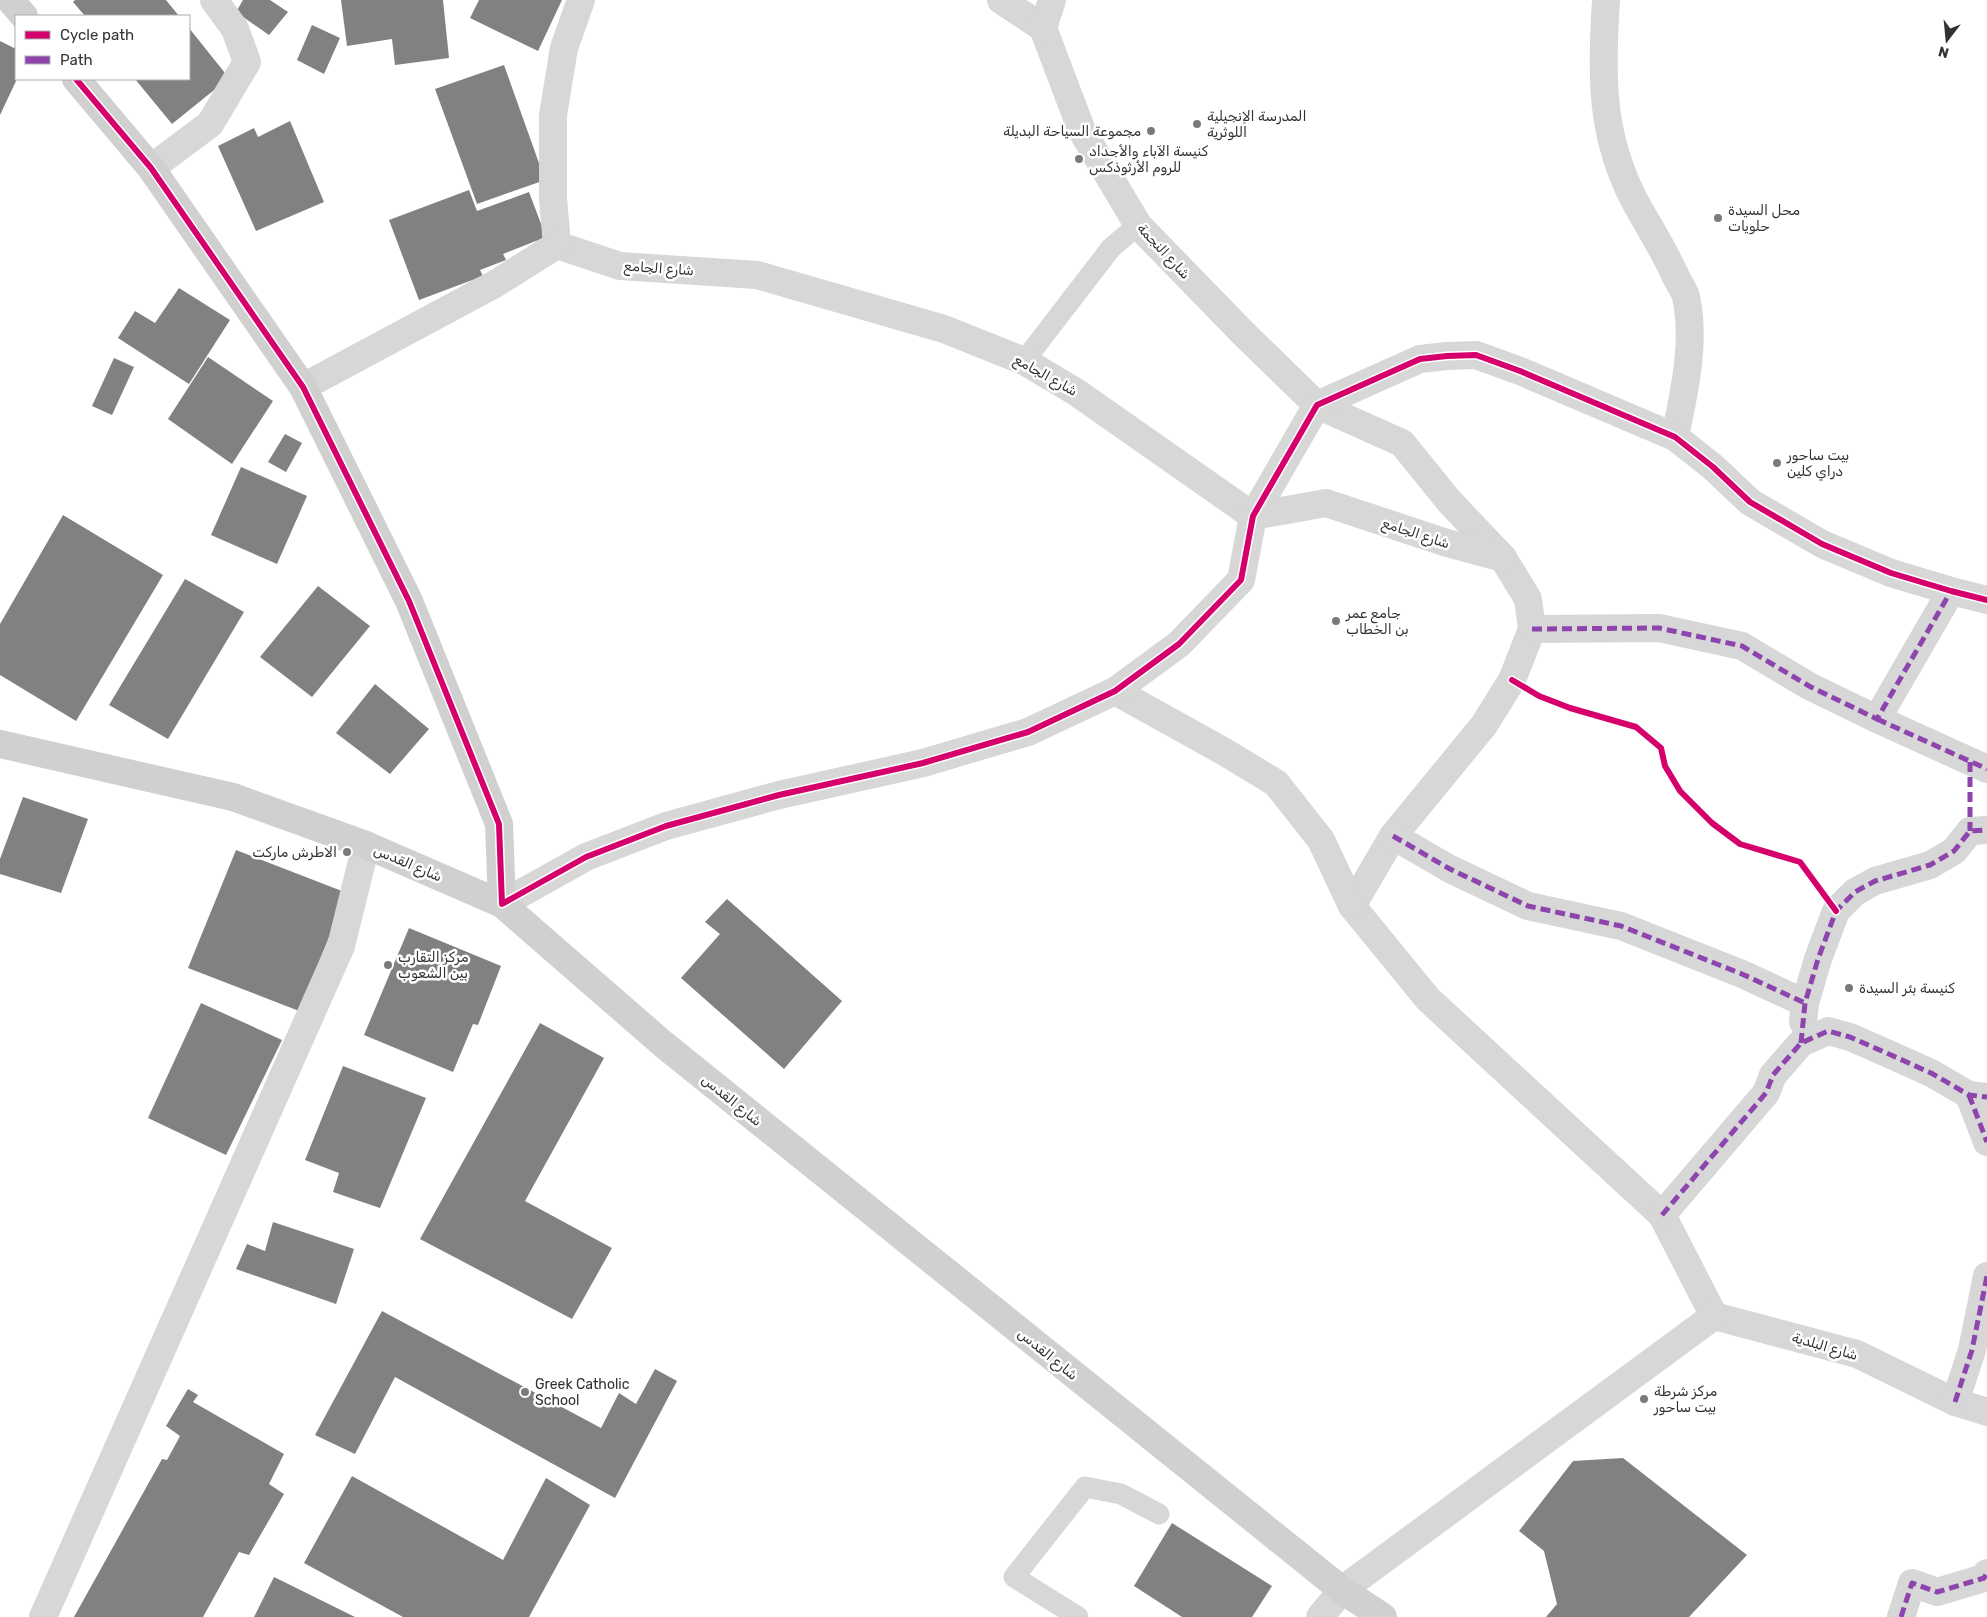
<svg xmlns="http://www.w3.org/2000/svg" width="1987" height="1617" font-family="Rubik,Cairo,sans-serif">
	<style>
		.building { fill: #818181 }
		.lines { fill: none; stroke-linecap: round; stroke-linejoin: round }
		.lane { stroke: #d7d7d7; stroke-width: 21 }
		.street { stroke: #d7d7d7; stroke-width: 28 }
		.secondary { stroke: #d0d0d0; stroke-width: 28 }
		.quiet { stroke: #8e44ad; stroke-width: 5; stroke-dasharray: 10 5; stroke-linecap: butt }
		.cycleway-casing { stroke: #fff; stroke-width: 9 }
		.cycleway { stroke: #d6006c; stroke-width: 6 }
		.poi-dot { fill: #7a7a7a; stroke: #fff; stroke-width: 2 }
		.labels { text-anchor: middle; stroke-width: 5; stroke-linejoin: round; paint-order: stroke }
		.poi-label { font-size: 14px; fill: #333; stroke: #fff; text-anchor: start }
		.street-label { font-size: 14px; fill: #333; stroke: #fff }
	</style>
	<rect width="100%" height="100%" fill="#fff"/>
	<g class="building">
		<polygon points="75,0 166,0 179,16 85,16 73,2"/>
		<polygon points="243,0 270,0 288,12 269,35 236,12"/>
		<polygon points="341,0 443,0 449,58 395,65 392,39 347,46"/>
		<polygon points="479,0 562,0 538,51 470,18"/>
		<polygon points="312,25 340,38 324,74 297,60"/>
		<polygon points="189,28 229,78 172,124 135,79 189,79"/>
		<polygon points="0,41 16,49 17,79 0,115"/>
		<polygon points="504,65 545,180 477,204 435,89"/>
		<polygon points="290,121 324,202 256,231 218,146 254,128 258,137"/>
		<polygon points="469,190 477,211 529,192 546,237 503,254 506,260 480,270 483,276 419,300 389,220"/>
		<polygon points="179,288 230,320 189,384 118,338 135,311 155,323"/>
		<polygon points="208,357 273,401 232,464 168,419"/>
		<polygon points="114,358 134,367 112,415 92,406"/>
		<polygon points="285,434 302,443 286,472 268,462"/>
		<polygon points="241,467 307,496 277,564 211,535"/>
		<polygon points="63,515 163,575 76,721 0,675 0,624"/>
		<polygon points="185,579 244,612 168,739 109,705"/>
		<polygon points="318,586 370,626 312,697 260,657"/>
		<polygon points="375,684 429,729 390,774 336,733"/>
		<polygon points="23,797 88,819 61,893 0,874 0,859"/>
		<polygon points="236,850 347,893 299,1011 188,968"/>
		<polygon points="727,899 842,1001 784,1069 681,978 720,934 705,922"/>
		<polygon points="409,928 501,966 478,1025 473,1024 453,1072 364,1035"/>
		<polygon points="201,1003 282,1040 226,1155 148,1118"/>
		<polygon points="540,1023 604,1058 525,1201 612,1248 572,1319 420,1239"/>
		<polygon points="343,1066 426,1098 380,1208 333,1192 339,1173 305,1160"/>
		<polygon points="273,1222 354,1249 336,1304 236,1269 247,1244 265,1251"/>
		<polygon points="382,1311 601,1428 619,1393 636,1404 655,1369 677,1381 615,1498 395,1377 355,1454 315,1435"/>
		<polygon points="188,1389 198,1395 193,1402 284,1454 269,1484 284,1494 249,1555 239,1552 203,1617 74,1617 162,1459 167,1460 180,1436 166,1426"/>
		<polygon points="1623,1458 1747,1555 1689,1617 1546,1617 1557,1604 1544,1551 1519,1531 1573,1461"/>
		<polygon points="352,1476 503,1560 546,1478 590,1505 529,1617 403,1617 304,1563"/>
		<polygon points="1172,1523 1272,1586 1252,1617 1182,1617 1134,1586"/>
		<polygon points="274,1577 355,1617 254,1617"/>
	</g>
	<g class="lines">
		<g class="lane">
			<polyline points="1024,361 1111,248 1138,225"/>
			<polyline points="1078,1617 1014,1577 1085,1487 1121,1494 1159,1514"/>
		</g>
		<g class="street">
			<polyline points="1001,0 1043,28 1082,131 1138,225 1243,333 1317,405 1402,443 1449,501 1503,558 1528,599 1532,629 1512,680 1484,725 1393,836 1352,906 1428,999 1662,1215 1714,1316"/>
			<path d="M 1606,0 C 1601,75 1600,139 1638,207 C 1651,230 1665,252 1676,277 C 1679,283 1684,290 1686,297 C 1696,343 1684,392 1675,437"/>
			<polyline points="1043,28 1052,0"/>
			<polyline points="151,168 210,124 247,62 235,29 214,0"/>
			<polyline points="557,245 620,266 757,275 944,329 1024,361 1076,392 1253,516 1326,503 1447,543 1503,558"/>
			<polyline points="557,245 553,198 553,115 564,48 581,0"/>
			<polyline points="303,387 495,284 557,245"/>
			<polyline points="1532,629 1659,628 1742,646 1809,686 1877,719 1951,591"/>
			<polyline points="1115,691 1223,751 1276,783 1321,840 1352,906"/>
			<polyline points="1877,719 1987,769"/>
			<polyline points="1393,836 1450,869 1528,906 1621,926 1742,974 1805,1003"/>
			<polyline points="502,904 586,857 666,826 779,795 923,763 1028,732 1115,691 1179,644 1241,580 1253,516 1317,405 1420,359 1447,356 1476,355 1520,371 1675,437 1713,467 1750,502 1822,544 1891,573 1951,591 1987,600"/>
			<polyline points="1803,1022 1805,1003 1818,959 1836,911 1855,892 1875,881 1930,865 1954,851 1970,831 1987,830"/>
			<polyline points="1969,1095 1987,1142"/>
			<polyline points="1662,1215 1766,1093 1773,1075 1801,1043 1828,1031 1850,1037 1891,1055 1931,1073 1969,1095 1987,1097"/>
			<polyline points="1714,1316 1857,1354 1955,1402 1987,1412"/>
			<polyline points="1955,1402 1972,1350 1987,1276"/>
			<polyline points="43,1617 341,946 366,845"/>
			<polyline points="1320,1617 1342,1590 1714,1316"/>
			<polyline points="1901,1617 1912,1583 1937,1592 1984,1578 1987,1573"/>
		</g>
		<g class="secondary">
			<polyline points="10,0 24,16"/>
			<polyline points="76,79 151,168 303,387 409,601 499,824 502,904"/>
			<polyline points="0,744 233,797 366,845 502,904 663,1044 1342,1590 1383,1617"/>
		</g>
		<g class="quiet">
			<polyline points="1532,629 1659,628 1742,646 1809,686 1877,719 1951,591"/>
			<polyline points="1877,719 1987,769"/>
			<polyline points="1970,762 1970,831"/>
			<polyline points="1393,836 1450,869 1528,906 1621,926 1742,974 1805,1003"/>
			<polyline points="1801,1043 1805,1003 1818,959 1836,911 1855,892 1875,881 1930,865 1954,851 1970,831 1987,830"/>
			<polyline points="1969,1095 1987,1142"/>
			<polyline points="1662,1215 1766,1093 1773,1075 1801,1043 1828,1031 1850,1037 1891,1055 1931,1073 1969,1095 1987,1097"/>
			<polyline points="1955,1402 1972,1350 1987,1276"/>
			<polyline points="1901,1617 1912,1583 1937,1592 1984,1578 1987,1573"/>
		</g>
		<g class="cycleway-casing">
			<g id="cycleway">
				<polyline points="76,79 151,168 303,387 409,601 499,824 502,904 586,857 666,826 779,795 923,763 1028,732 1115,691 1179,644 1241,580 1253,516 1317,405 1420,359 1447,356 1476,355 1520,371 1675,437 1713,467 1750,502 1822,544 1891,573 1951,591 1987,600"/>
				<polyline points="1512,680 1539,696 1570,708 1636,727 1661,748 1665,766 1680,791 1712,823 1740,844 1800,862 1836,911"/>
			</g>
		</g>
		<use href="#cycleway" class="cycleway"/>
	</g>
	<g class="poi-dot">
		<circle cx="1197" cy="124" r="5"/>
		<circle cx="1151" cy="131" r="5"/>
		<circle cx="1079" cy="159" r="5"/>
		<circle cx="1718" cy="218" r="5"/>
		<circle cx="1777" cy="463" r="5"/>
		<circle cx="1336" cy="621" r="5"/>
		<circle cx="347" cy="852" r="5"/>
		<circle cx="388" cy="965" r="5"/>
		<circle cx="1849" cy="988" r="5"/>
		<circle cx="525" cy="1392" r="5"/>
		<circle cx="1644" cy="1399" r="5"/>
	</g>
	<g class="labels">
		<g class="poi-label">
			<text x="1207" y="121">المدرسة الإنجيلية<tspan x="1207" dy="16">اللوثرية</tspan></text>
			<text x="1141" y="136" text-anchor="end">مجموعة السياحة البديلة</text>
			<text x="1089" y="156">كنيسة الآباء والأجداد<tspan x="1089" dy="16">للروم الأرثوذكس</tspan></text>
			<text x="1728" y="215">محل السيدة<tspan x="1728" dy="16">حلويات</tspan></text>
			<text x="1787" y="460">بيت ساحور<tspan x="1787" dy="16">دراي كلين</tspan></text>
			<text x="1346" y="618">جامع عمر<tspan x="1346" dy="16">بن الخطاب</tspan></text>
			<text x="337" y="857" text-anchor="end">الاطرش ماركت</text>
			<text x="398" y="962">مركز التقارب<tspan x="398" dy="16">بين الشعوب</tspan></text>
			<text x="1859" y="993">كنيسة بئر السيدة</text>
			<text x="535" y="1389">Greek Catholic<tspan x="535" dy="16">School</tspan></text>
			<text x="1654" y="1396">مركز شرطة<tspan x="1654" dy="16">بيت ساحور</tspan></text>
		</g>
		<g class="street-label">
			<text transform="translate(1164 251) rotate(47)" y="5">شارع النجمة</text>
			<text transform="translate(659 268) rotate(4)" y="5">شارع الجامع</text>
			<text transform="translate(1046 375) rotate(29)" y="5">شارع الجامع</text>
			<text transform="translate(1416 533) rotate(18)" y="5">شارع الجامع</text>
			<text transform="translate(408 863) rotate(23)" y="5">شارع القدس</text>
			<text transform="translate(732 1100) rotate(39)" y="5">شارع القدس</text>
			<text transform="translate(1825 1346) rotate(16)" y="5">شارع البلدية</text>
			<text transform="translate(1048 1354) rotate(39)" y="5">شارع القدس</text>
		</g>
	</g>
	<rect x="15" y="15" width="175" height="65" fill="#ffffff" stroke="#adadad"/>
	<rect x="25" y="31" width="25" height="8" fill="#d6006c" stroke="#adadad"/>
	<text x="60" y="40" font-size="15" fill="#333333">Cycle path</text>
	<rect x="25" y="56" width="25" height="8" fill="#8e44ad" stroke="#adadad"/>
	<text x="60" y="65" font-size="15" fill="#333333">Path</text>
	<g transform="translate(1947 40) rotate(196)" stroke="#ffffff" stroke-width="4" paint-order="stroke">
	<path d="M0-4L9 19L0 12L-9 19Z" fill="#333333"/>
	<text y="-8" font-size="14" font-weight="bold" text-anchor="middle" fill="#333333">N</text>
	</g>
</svg>
